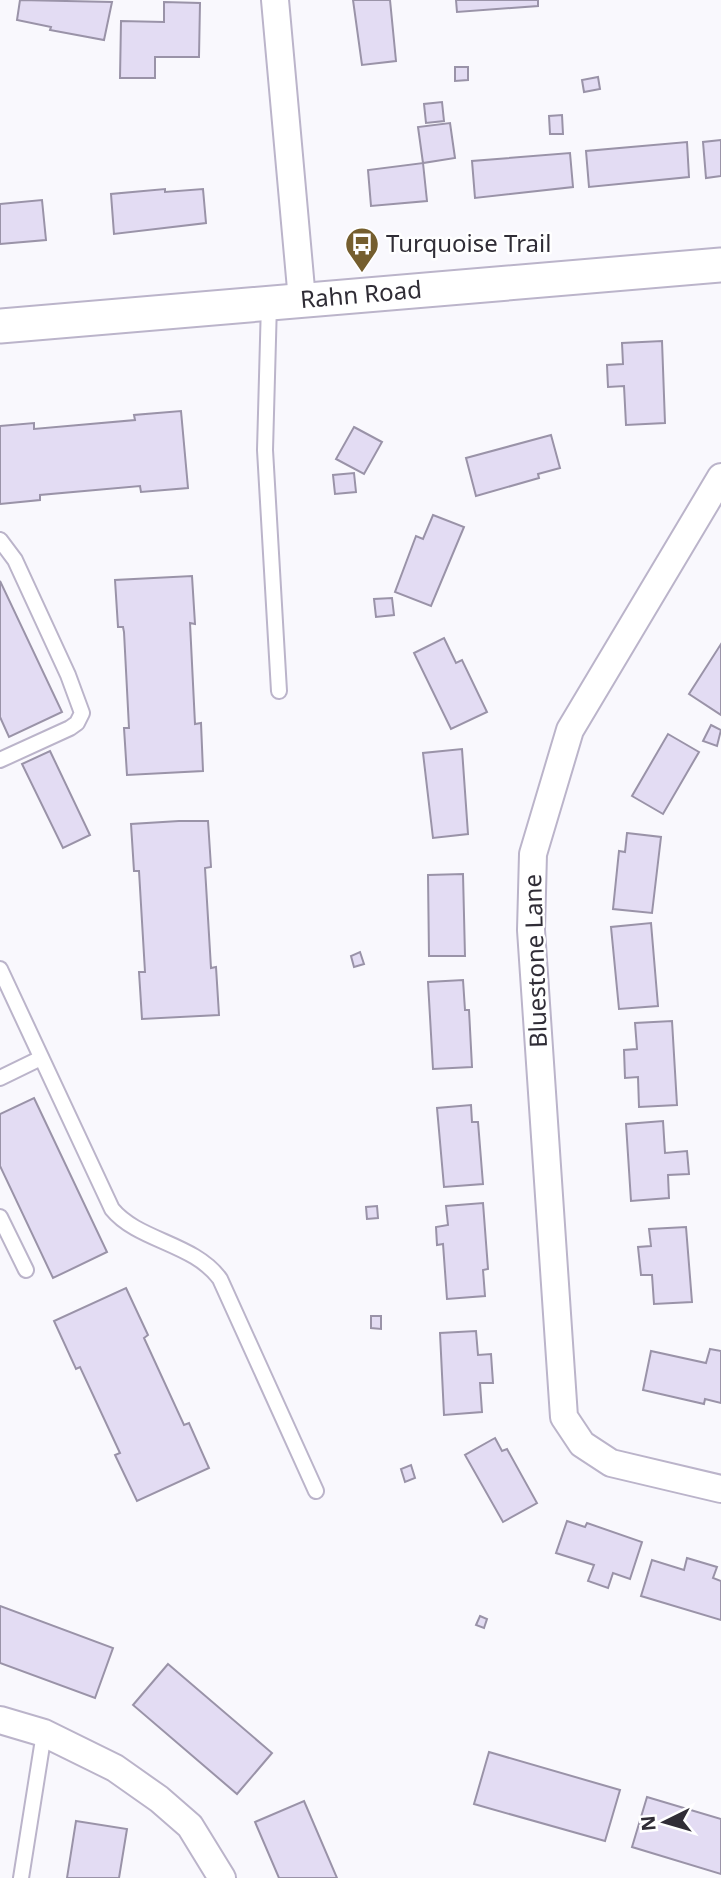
<svg xmlns="http://www.w3.org/2000/svg" width="721" height="1878" font-family="'Noto Sans',sans-serif">
	<style>
		.building { fill: #e3dcf3; stroke: #9a93a8; stroke-width: 2 }
		.lines { fill: none; stroke-linecap: round; stroke-linejoin: round }
		.service-casing { stroke: #bbb4ca; stroke-width: 18 }
		.minor-casing { stroke: #bbb4ca; stroke-width: 30 }
		.tertiary-casing { stroke: #bbb4ca; stroke-width: 37 }
		.service { stroke: #fff; stroke-width: 14 }
		.minor { stroke: #fff; stroke-width: 26 }
		.tertiary { stroke: #fff; stroke-width: 33 }
		.labels { text-anchor: middle; stroke-width: 5; stroke-linejoin: round; paint-order: stroke }
		.poi-label { font-size: 24px; fill: #302d36; stroke: #fff; text-anchor: start }
		.street-label { font-size: 24px; fill: #302d36; stroke: #fff }
	</style>
	<rect width="100%" height="100%" fill="#f9f8fd"/>
	<g class="building">
		<polygon points="20,0 112,2 104,40 50,30 51,27 17,20"/>
		<polygon points="353,0 390,0 396,61 362,65"/>
		<polygon points="456,0 538,0 538,6 457,12"/>
		<polygon points="164,2 200,3 199,57 155,57 155,78 120,78 121,21 164,22"/>
		<polygon points="455,67 468,67 468,80 455,81"/>
		<polygon points="598,77 600,89 584,92 582,80"/>
		<polygon points="442,102 444,121 426,123 424,104"/>
		<polygon points="562,115 563,134 550,134 549,116"/>
		<polygon points="450,123 455,158 423,163 418,127"/>
		<polygon points="721,140 721,176 706,178 703,142"/>
		<polygon points="687,142 689,177 589,187 586,151"/>
		<polygon points="570,153 573,187 475,198 472,161"/>
		<polygon points="423,163 427,201 371,206 368,170"/>
		<polygon points="165,189 165,192 203,189 206,223 114,234 111,194"/>
		<polygon points="42,200 46,240 0,244 0,204"/>
		<polygon points="662,341 665,423 626,425 624,386 608,387 607,365 623,364 622,343"/>
		<polygon points="181,411 188,488 141,492 140,486 40,495 40,500 0,504 0,426 34,423 34,429 135,420 134,415"/>
		<polygon points="354,427 382,442 364,474 336,459"/>
		<polygon points="551,435 560,468 538,474 539,478 476,496 466,458"/>
		<polygon points="354,473 356,492 335,494 333,475"/>
		<polygon points="433,515 464,527 431,606 395,592 416,536 423,539"/>
		<polygon points="192,576 195,624 190,623 195,724 201,723 203,771 127,775 124,728 129,728 124,632 123,627 118,627 115,580"/>
		<polygon points="0,581 62,712 9,737 0,717"/>
		<polygon points="392,598 394,615 376,617 374,599"/>
		<polygon points="444,638 456,663 462,660 487,712 451,729 414,653"/>
		<polygon points="721,644 721,715 689,694"/>
		<polygon points="711,725 721,730 717,746 703,741"/>
		<polygon points="668,734 699,752 663,814 632,796"/>
		<polygon points="462,749 468,834 433,838 423,753"/>
		<polygon points="50,751 90,835 63,848 22,764"/>
		<polygon points="179,821 208,821 211,867 205,868 211,968 216,967 219,1015 142,1019 139,972 145,972 139,871 134,871 131,824"/>
		<polygon points="627,833 661,837 652,913 613,909 619,851 625,852"/>
		<polygon points="463,874 465,956 429,956 428,875"/>
		<polygon points="651,923 658,1006 619,1009 611,927"/>
		<polygon points="360,952 364,964 354,967 351,956"/>
		<polygon points="463,980 465,1010 469,1010 472,1067 433,1069 428,982"/>
		<polygon points="672,1021 677,1105 639,1107 638,1077 625,1078 624,1050 637,1049 635,1023"/>
		<polygon points="34,1098 107,1252 53,1278 0,1166 0,1114"/>
		<polygon points="471,1105 472,1122 478,1122 483,1184 444,1187 437,1108"/>
		<polygon points="663,1121 665,1153 687,1151 689,1174 668,1175 669,1198 631,1201 626,1124"/>
		<polygon points="483,1203 488,1269 483,1270 485,1296 447,1299 443,1244 437,1245 436,1227 448,1225 446,1206"/>
		<polygon points="377,1206 378,1218 367,1219 366,1207"/>
		<polygon points="686,1227 692,1302 654,1304 652,1275 641,1275 638,1247 651,1246 649,1229"/>
		<polygon points="126,1288 148,1335 144,1338 184,1425 189,1423 209,1468 137,1501 115,1455 120,1453 80,1367 76,1369 54,1321"/>
		<polygon points="371,1316 381,1316 381,1329 371,1328"/>
		<polygon points="476,1331 478,1355 491,1354 493,1383 480,1383 482,1412 444,1415 440,1333"/>
		<polygon points="710,1349 721,1351 721,1403 705,1399 704,1404 643,1390 651,1351 706,1363"/>
		<polygon points="495,1438 502,1451 507,1449 537,1503 503,1522 465,1455"/>
		<polygon points="411,1465 415,1478 405,1482 401,1469"/>
		<polygon points="567,1521 585,1527 587,1523 642,1542 630,1579 613,1573 608,1588 588,1581 594,1565 556,1553"/>
		<polygon points="687,1558 717,1567 713,1578 721,1581 721,1620 641,1596 652,1560 684,1570"/>
		<polygon points="0,1606 113,1648 95,1698 0,1663"/>
		<polygon points="480,1616 487,1619 484,1628 476,1625"/>
		<polygon points="168,1664 272,1753 237,1794 133,1705"/>
		<polygon points="489,1752 620,1790 605,1841 474,1804"/>
		<polygon points="647,1797 721,1819 721,1874 632,1847"/>
		<polygon points="304,1801 337,1878 279,1878 255,1822"/>
		<polygon points="76,1821 127,1829 119,1878 67,1878"/>
	</g>
	<g class="lines">
		<g class="service-casing">
			<g id="service">
				<polyline points="269,303 265,450 279,691"/>
				<polyline points="0,540 15,560 68,675 82,713 77,723 70,728 0,760"/>
				<path d="M 0,969 L 112,1209 C 138,1241 194,1243 220,1279 L 316,1491"/>
				<polyline points="0,1078 41,1058"/>
				<polyline points="0,1217 26,1270"/>
				<polyline points="21,1878 44,1733"/>
			</g>
		</g>
		<g class="minor-casing">
			<g id="minor">
				<polyline points="275,0 302,300"/>
				<polyline points="721,477 570,730 533,854 531,930 564,1417 582,1444 611,1463 721,1489"/>
				<polyline points="0,1720 44,1733 115,1768 159,1799 190,1826 222,1878"/>
			</g>
		</g>
		<g class="tertiary-casing">
			<polyline id="tertiary" points="0,326 721,265"/>
		</g>
		<use href="#service" class="service"/>
		<use href="#minor" class="minor"/>
		<use href="#tertiary" class="tertiary"/>
	</g>
	<defs>
		<g id="bus-pin" transform="scale(1.75)"><path d="M0 17L-7.5 6A9.5 9.5 0 1 1 7.5 6Z" fill="#755e2e" stroke="#fff"/><path d="M-5-6H5V4H4V6H2V4H-2V6H-4V4H-5ZM-3.5-4V0h7V-4ZM-3.5 1.2v1.5H-2V1.2ZM2 1.2v1.5H3.5V1.2Z" fill="#fff"/></g>
	</defs>
	<g fill-rule="evenodd">
		<use href="#bus-pin" x="362" y="244"/>
	</g>
	<g class="labels">
		<g class="poi-label">
			<text x="386" y="252">Turquoise Trail</text>
		</g>
		<g class="street-label">
			<text transform="translate(361 295) rotate(-5)" y="8">Rahn Road</text>
			<text transform="translate(536 961) rotate(-92)" y="8">Bluestone Lane</text>
		</g>
	</g>
	<g transform="translate(665 1822) rotate(265)" stroke="#ffffff" stroke-width="5" paint-order="stroke">
	<path d="M0-5L12 26L0 18L-12 26Z" fill="#302d36"/>
	<text y="-10" font-size="19" font-weight="bold" text-anchor="middle" fill="#302d36">N</text>
	</g>
</svg>
